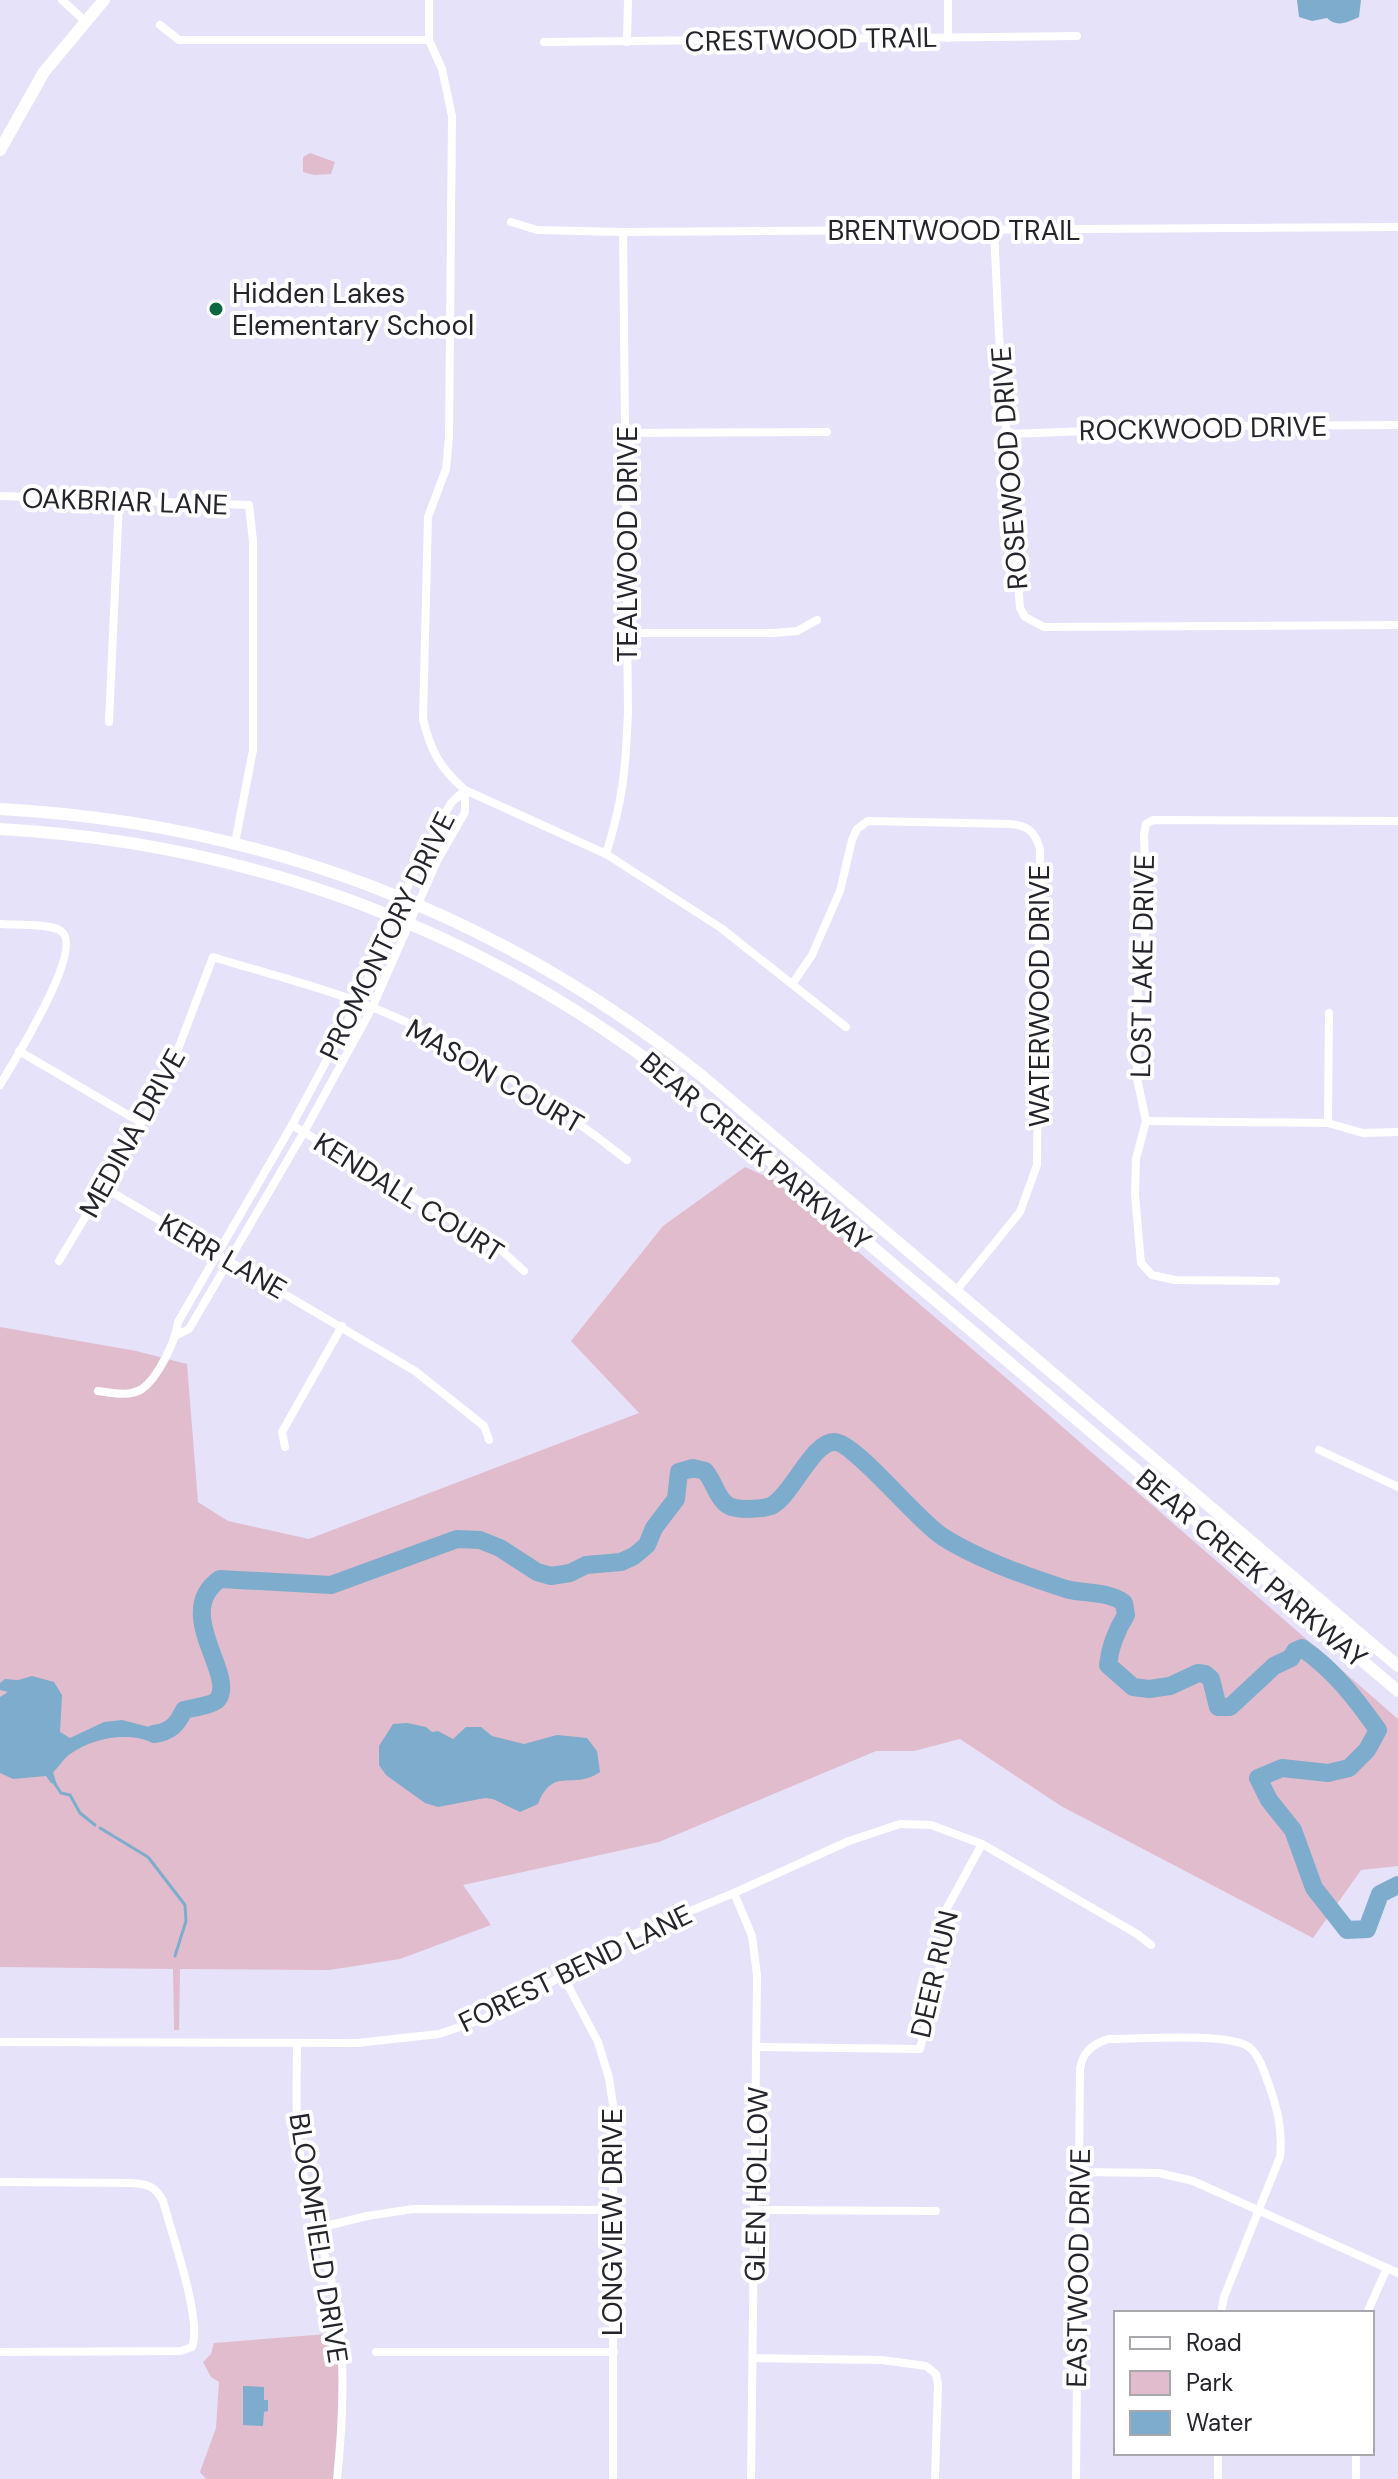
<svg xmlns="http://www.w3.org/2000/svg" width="1398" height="2479" font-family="'DM Sans',sans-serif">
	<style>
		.green { fill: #e1bccd }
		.water { fill: #7eaccc }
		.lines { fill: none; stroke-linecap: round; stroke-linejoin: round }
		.stream { stroke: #7eaccc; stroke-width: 3 }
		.river { stroke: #7eaccc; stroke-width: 18 }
		.street { stroke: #fff; stroke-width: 8 }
		.secondary { stroke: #fff; stroke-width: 12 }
		.poi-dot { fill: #0a693d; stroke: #fff; stroke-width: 3 }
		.labels { text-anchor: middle; stroke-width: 8; stroke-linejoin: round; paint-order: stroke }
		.street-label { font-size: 28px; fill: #25242c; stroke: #fff }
		.poi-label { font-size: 28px; fill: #25242c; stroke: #fff; text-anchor: start }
	</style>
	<rect width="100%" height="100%" fill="#e6e2f9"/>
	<g class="green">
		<polygon points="310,153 335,162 331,174 314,175 303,172 303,157"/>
		<polygon points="745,1167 774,1180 1005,1377 1398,1719 1398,1866 1361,1870 1313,1938 1061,1806 960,1739 914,1751 876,1751 659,1842 463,1885 491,1925 400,1959 329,1970 180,1969 179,2030 174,2030 173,1969 0,1967 0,1327 136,1351 187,1364 198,1502 228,1521 309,1539 639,1413 571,1341 663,1226"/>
		<polygon points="340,2333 337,2479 206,2479 200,2472 216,2428 219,2382 211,2377 203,2362 211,2354 214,2343"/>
	</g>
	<g class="water">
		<path d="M 1297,0 L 1361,0 L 1359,17 C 1348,22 1337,28 1327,18 L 1312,21 L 1299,17 Z"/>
		<path d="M 32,1676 L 54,1682 L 62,1695 L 60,1732 L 70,1738 L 104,1722 L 122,1720 L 153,1728 L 166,1724 L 175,1726 L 176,1734 C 151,1750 152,1738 129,1737 C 108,1736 87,1742 70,1754 C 64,1758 59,1767 53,1772 L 57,1785 L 51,1783 L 46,1776 L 13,1779 L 0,1773 L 0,1697 L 8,1692 L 0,1690 L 0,1683 L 5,1679 L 18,1680 Z"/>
		<path d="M 407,1723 L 426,1727 L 432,1732 L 438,1731 L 453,1739 L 466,1727 L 481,1727 L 492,1736 L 524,1744 L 557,1735 L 587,1738 L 597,1751 L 600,1772 C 573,1791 553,1765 538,1804 L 520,1812 L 493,1799 L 485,1798 L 438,1807 L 425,1803 L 386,1775 L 379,1765 L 379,1746 L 393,1724 Z"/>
		<polygon points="243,2386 264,2387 264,2400 268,2400 268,2411 264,2412 263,2426 243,2425"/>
	</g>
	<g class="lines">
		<g class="stream">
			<polyline points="55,1784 61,1793 70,1795 80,1813 95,1825"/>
			<polyline points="100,1828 148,1857 185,1905 186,1921 175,1956"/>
		</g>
		<path class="river" d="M 154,1734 C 170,1732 177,1725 184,1710 C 192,1708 214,1705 218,1699 C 236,1674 172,1612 220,1579 L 331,1585 L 457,1539 L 480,1540 L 500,1548 L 537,1572 L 551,1576 L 570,1573 L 586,1565 L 621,1562 L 634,1556 L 647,1545 L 654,1528 L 676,1499 L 679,1472 L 693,1468 L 705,1471 C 713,1480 716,1494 724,1502 C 729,1508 739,1509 747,1509 C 753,1509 765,1508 771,1506 C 792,1496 812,1442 834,1442 C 854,1441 917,1521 943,1537 C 976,1558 1028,1577 1066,1589 C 1084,1594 1109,1591 1124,1603 L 1126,1615 C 1116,1631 1110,1646 1108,1665 L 1133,1687 L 1149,1689 L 1170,1686 L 1198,1673 L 1205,1674 L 1211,1679 L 1218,1707 L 1230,1707 L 1274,1666 L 1291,1658 L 1295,1651 L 1302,1648 C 1334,1670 1356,1699 1378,1730 L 1367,1750 L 1349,1768 L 1328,1773 L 1282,1768 L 1258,1778 L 1269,1800 L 1293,1830 L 1314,1888 L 1347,1930 L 1367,1929 L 1380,1894 L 1398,1885"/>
		<g class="street">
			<polyline points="62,0 86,22"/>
			<path d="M 429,0 L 429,40 L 442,69 L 452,116 L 449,437 L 446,469 L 428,517 L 423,719 C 431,752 440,768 465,790 L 606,854 L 721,928 L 846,1027"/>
			<polyline points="948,0 948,38"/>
			<polyline points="160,25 179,40 429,40"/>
			<polyline points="544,42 1077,36"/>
			<polyline points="627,42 628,0"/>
			<polyline points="511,222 537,230 623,232 1398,227"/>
			<polyline points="994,230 999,335 1020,608 1025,617 1044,627 1398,625"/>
			<polyline points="627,433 827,432"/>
			<polyline points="1008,434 1221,426 1398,425"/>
			<polyline points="0,496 249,505 253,541 253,750 235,843"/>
			<polyline points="629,633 774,633 797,631 817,620"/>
			<polyline points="109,722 119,501"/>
			<path d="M 606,854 C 623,801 626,766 628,711 L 623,232"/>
			<path d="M 0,924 C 14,925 50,923 61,931 C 86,948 12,1064 0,1085"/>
			<path d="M 793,983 L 812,955 L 840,891 L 852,840 L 857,829 L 868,821 L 1011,824 C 1029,826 1035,832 1040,849 L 1037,1165 L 1020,1212 L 955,1292"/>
			<polyline points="19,1051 140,1122"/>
			<polyline points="1146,1121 1328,1123 1363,1133 1398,1132"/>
			<polyline points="1328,1123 1329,1013"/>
			<polyline points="292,1125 500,1249 524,1271"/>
			<polyline points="103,1187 415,1371 484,1426 489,1440"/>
			<path d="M 59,1261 L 157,1097 L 172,1065 L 213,957 C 261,972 311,984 359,1002 C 455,1039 546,1096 627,1160"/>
			<polyline points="1276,1281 1175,1280 1152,1275 1141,1263 1135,1195 1136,1159 1146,1121 1137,1078 1138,982 1147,921 1144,835 1146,824 1153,820 1398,821"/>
			<polyline points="177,1335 189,1329 304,1132 372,1008 437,861 465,812 465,790"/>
			<path d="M 98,1391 C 112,1393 129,1397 142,1389 C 158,1378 176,1340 178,1322 L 292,1125 L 358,1002 L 422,854 L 451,803 L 465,790"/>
			<polyline points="285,1447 282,1432 342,1326"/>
			<polyline points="1319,1450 1398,1487"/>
			<polyline points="734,1893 752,1936 757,1975 751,2479"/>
			<polyline points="563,1976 598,2042 609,2078 613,2105 613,2479"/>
			<polyline points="0,2042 357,2043 439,2034 483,2019 525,1998 622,1939 734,1893 849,1841 900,1824 931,1825 982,1844 1137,1934 1151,1945"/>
			<path d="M 297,2044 C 297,2087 294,2130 303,2172 C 314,2226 335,2277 340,2333 C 345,2380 342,2431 337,2479"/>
			<polyline points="757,2047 920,2049 944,1949 947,1908 982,1844"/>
			<polyline points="1081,2172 1159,2173 1193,2181 1398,2273"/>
			<path d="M 0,2182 L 131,2183 C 148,2184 155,2186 163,2201 C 171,2232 203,2321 192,2347 L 181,2351 L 0,2352"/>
			<polyline points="756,2210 936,2211"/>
			<polyline points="318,2228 367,2216 413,2209 614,2210"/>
			<polyline points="1367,2313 1387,2268"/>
			<polyline points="376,2352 614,2352"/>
			<polyline points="753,2358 882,2360 926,2366 936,2374 938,2384 935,2479"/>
			<polyline points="1356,2453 1356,2479"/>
			<path d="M 1076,2479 L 1080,2069 C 1083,2051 1092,2045 1108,2039 C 1137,2039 1229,2032 1249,2047 C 1260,2056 1264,2072 1269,2085 C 1278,2109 1283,2132 1280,2157 L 1224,2297 L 1221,2313"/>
			<polyline points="1218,2479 1218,2453"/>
		</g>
		<g class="secondary">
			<polyline points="0,150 44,72 104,0"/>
			<path d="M 0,809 C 261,823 498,913 702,1076 L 1398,1666"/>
			<path d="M 0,829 C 254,843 490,932 689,1092 L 1398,1691"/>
		</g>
	</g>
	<circle class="poi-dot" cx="216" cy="309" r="8"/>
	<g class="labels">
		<g class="street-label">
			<text transform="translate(811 39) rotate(-1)" y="10">CRESTWOOD TRAIL</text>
			<text x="954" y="240">BRENTWOOD TRAIL</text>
			<text transform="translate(1203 428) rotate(-1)" y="10">ROCKWOOD DRIVE</text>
			<text transform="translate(1009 468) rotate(-94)" y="10">ROSEWOOD DRIVE</text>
			<text transform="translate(125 501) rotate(2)" y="10">OAKBRIAR LANE</text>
			<text transform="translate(627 544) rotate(-90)" y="10">TEALWOOD DRIVE</text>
			<text transform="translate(387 936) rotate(-64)" y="10">PROMONTORY DRIVE</text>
			<text transform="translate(1142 966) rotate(-89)" y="10">LOST LAKE DRIVE</text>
			<text transform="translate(1039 996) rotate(-90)" y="10">WATERWOOD DRIVE</text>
			<text transform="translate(495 1076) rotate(30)" y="10">MASON COURT</text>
			<text transform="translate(132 1133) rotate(-61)" y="10">MEDINA DRIVE</text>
			<text transform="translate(756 1151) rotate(40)" y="10">BEAR CREEK PARKWAY</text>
			<text transform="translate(409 1197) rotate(32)" y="10">KENDALL COURT</text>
			<text transform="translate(223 1256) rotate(30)" y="10">KERR LANE</text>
			<text transform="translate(1252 1568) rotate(40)" y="10">BEAR CREEK PARKWAY</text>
			<text transform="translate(575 1968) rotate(-26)" y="10">FOREST BEND LANE</text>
			<text transform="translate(934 1974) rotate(-77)" y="10">DEER RUN</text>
			<text transform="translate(756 2184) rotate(-89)" y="10">GLEN HOLLOW</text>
			<text transform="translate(612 2222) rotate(-90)" y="10">LONGVIEW DRIVE</text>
			<text transform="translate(319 2238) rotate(81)" y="10">BLOOMFIELD DRIVE</text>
			<text transform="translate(1078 2268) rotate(-89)" y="10">EASTWOOD DRIVE</text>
		</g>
		<g class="poi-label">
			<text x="232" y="303">Hidden Lakes<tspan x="232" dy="32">Elementary School</tspan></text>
		</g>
	</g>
	<rect x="1114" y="2311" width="260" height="144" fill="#ffffff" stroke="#a8a7ab" stroke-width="2"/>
	<rect x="1130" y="2337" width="40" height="12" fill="#ffffff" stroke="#a8a7ab" stroke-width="2"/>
	<text x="1186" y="2351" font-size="24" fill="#25242c">Road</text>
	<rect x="1130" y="2371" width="40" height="24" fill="#e1bccd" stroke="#a8a7ab" stroke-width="2"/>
	<text x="1186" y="2391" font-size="24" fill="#25242c">Park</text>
	<rect x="1130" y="2411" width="40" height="24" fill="#7eaccc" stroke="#a8a7ab" stroke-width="2"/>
	<text x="1186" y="2431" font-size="24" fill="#25242c">Water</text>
</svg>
